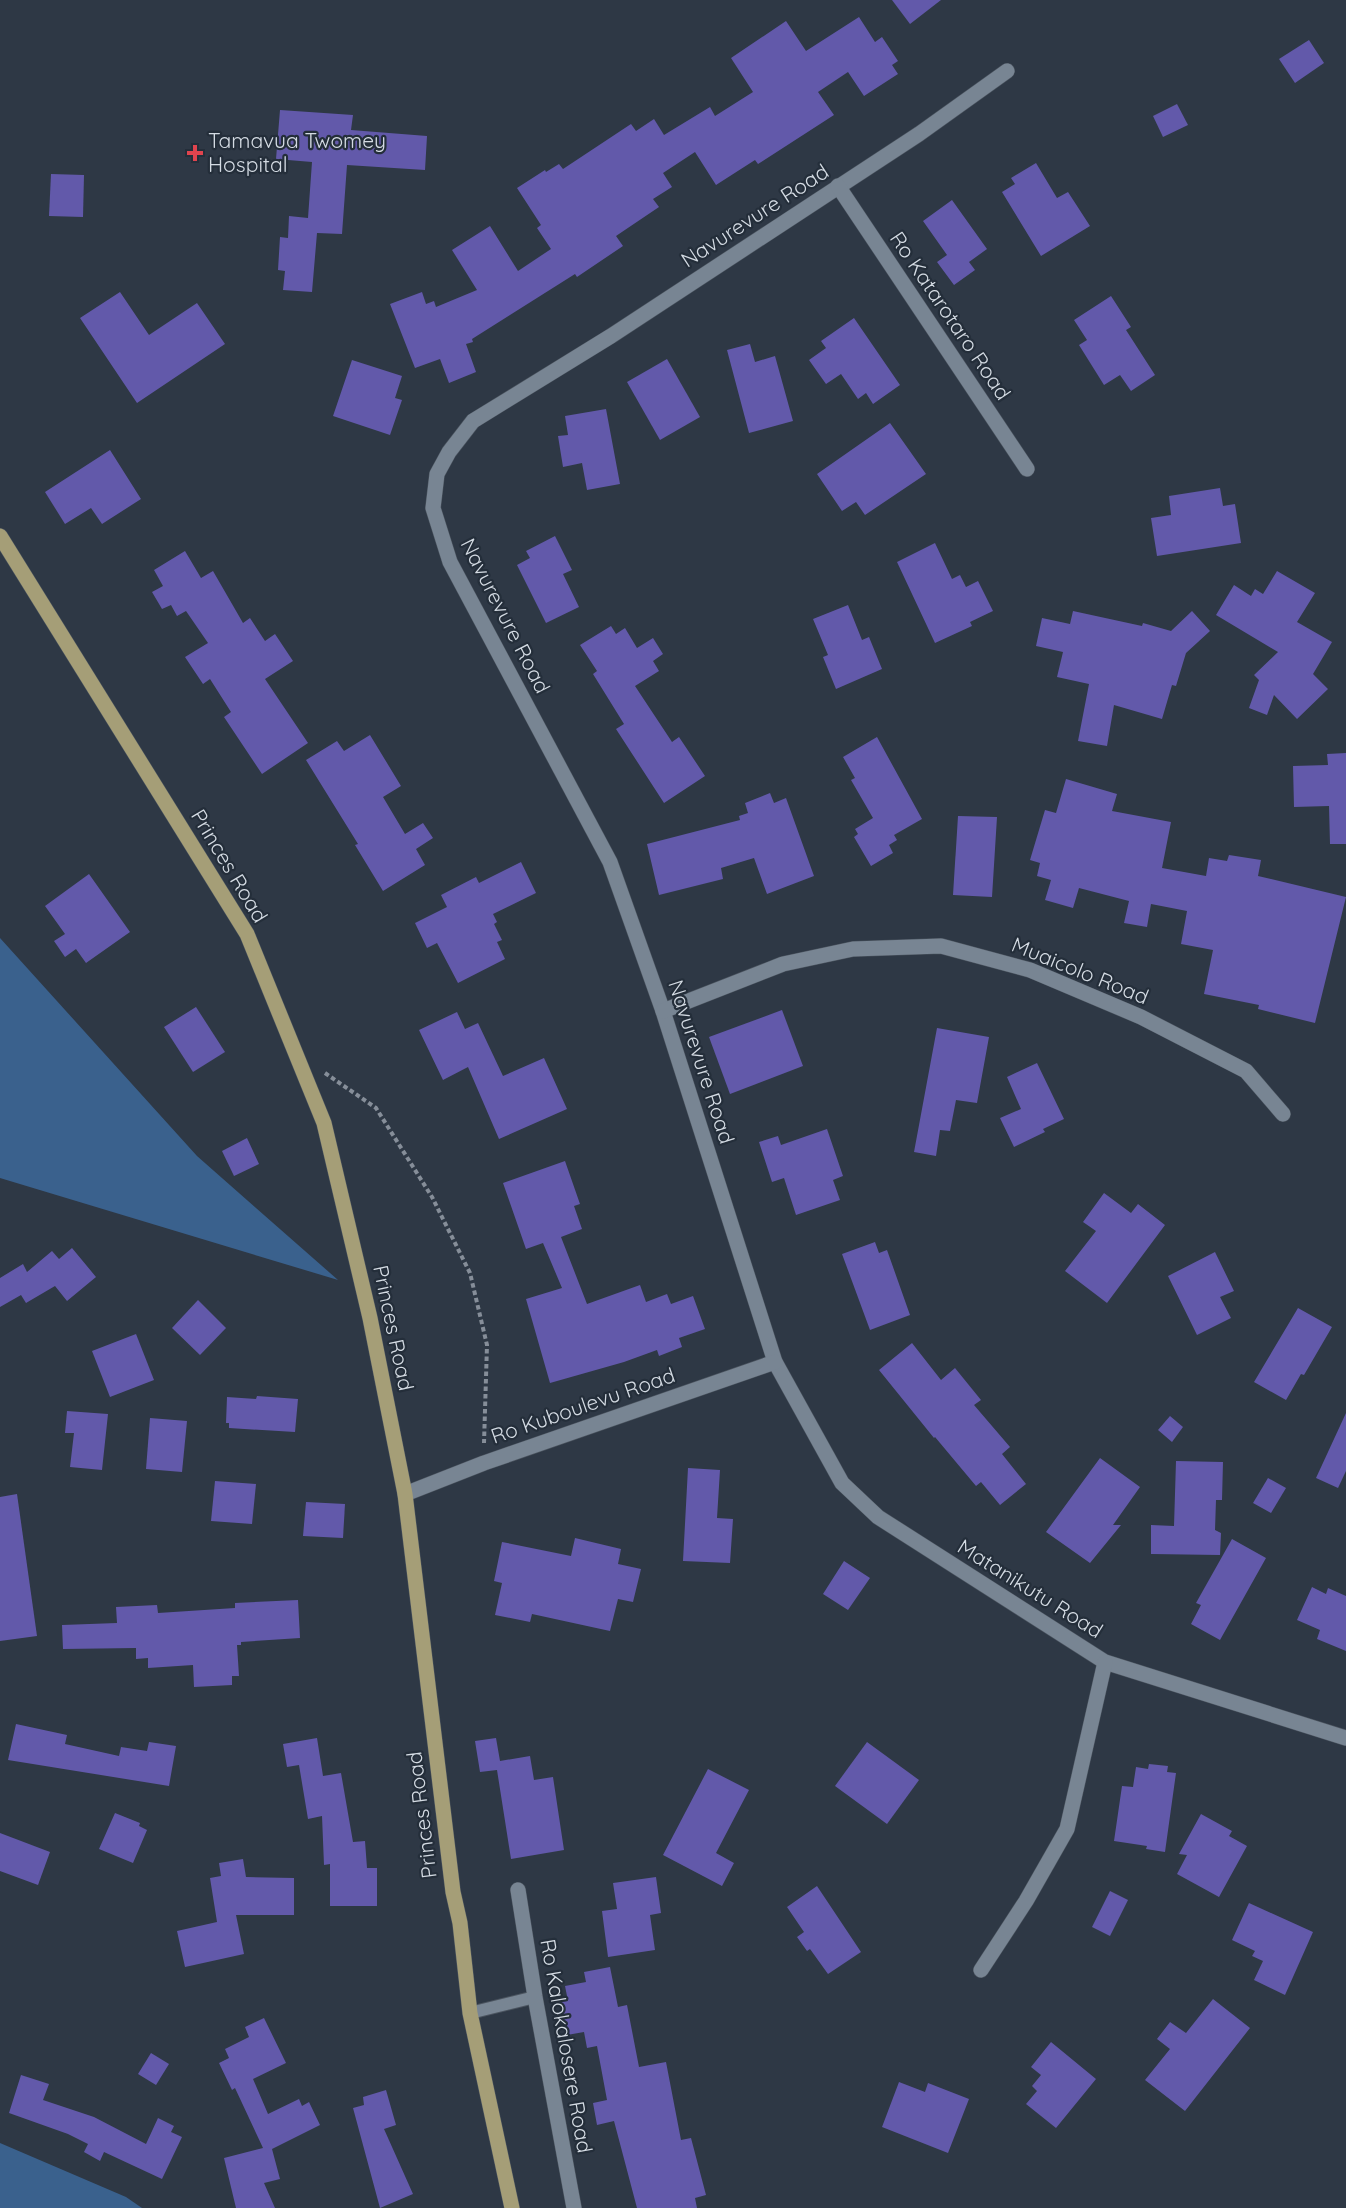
<svg xmlns="http://www.w3.org/2000/svg" width="1346" height="2208" font-family="Quicksand,sans-serif">
	<style>
		.green { fill: #3a618d }
		.building { fill: #6259aa }
		.lines { fill: none; stroke-linecap: round; stroke-linejoin: round }
		.service-casing { stroke: #4b545f; stroke-width: 14 }
		.minor-casing { stroke: #4b545f; stroke-width: 16 }
		.primary-casing { stroke: #4b545f; stroke-width: 16 }
		.path { stroke: #868e99; stroke-width: 4; stroke-dasharray: 4.5 3; stroke-linecap: butt }
		.service { stroke: #788593; stroke-width: 12 }
		.minor { stroke: #788593; stroke-width: 15 }
		.primary { stroke: #a59e77; stroke-width: 15 }
		.health-dot { fill: #e0444e; stroke: #242e3a; stroke-width: 2 }
		.labels { text-anchor: middle; stroke-width: 4.5; stroke-linejoin: round; paint-order: stroke }
		.poi-label { font-size: 21px; fill: #d4dbe3; stroke: #242e3a; text-anchor: start }
		.street-label { font-size: 21px; fill: #d4dbe3; stroke: #242e3a }
	</style>
	<rect width="100%" height="100%" fill="#2e3845"/>
	<g class="green">
		<polygon points="0,938 197,1156 338,1280 0,1178"/>
		<polygon points="0,2143 126,2197 142,2208 0,2208"/>
	</g>
	<g class="building">
		<polygon points="892,0 941,0 910,24"/>
		<polygon points="859,17 875,42 882,37 898,61 892,65 898,74 864,96 848,72 818,92 834,115 758,164 755,160 716,185 695,152 663,173 672,187 653,199 659,207 616,236 623,246 577,277 575,274 472,339 473,342 466,344 476,372 449,383 440,359 415,368 390,304 422,292 426,304 434,301 436,307 477,290 452,250 490,226 518,271 551,249 537,228 541,225 517,188 545,170 546,172 559,164 563,169 631,124 636,131 654,119 664,135 710,107 715,116 753,92 731,58 786,21 806,51"/>
		<polygon points="1309,40 1324,63 1295,83 1279,59"/>
		<polygon points="1177,104 1188,125 1163,137 1153,116"/>
		<polygon points="280,110 353,115 351,130 427,136 425,170 347,165 342,234 317,233 312,292 283,290 285,271 278,270 280,237 288,238 289,216 308,218 312,162 276,159"/>
		<polygon points="1036,163 1057,198 1068,192 1090,226 1041,256 1002,192 1015,184 1011,178"/>
		<polygon points="51,174 84,175 83,217 49,216"/>
		<polygon points="952,200 987,249 969,262 975,270 954,285 937,262 947,255 923,221"/>
		<polygon points="120,292 149,335 197,303 225,344 137,403 80,318"/>
		<polygon points="1111,296 1131,327 1126,330 1155,375 1131,391 1120,375 1104,385 1079,345 1087,340 1074,320"/>
		<polygon points="854,318 900,385 873,404 866,393 858,399 841,374 826,384 809,360 826,348 821,341"/>
		<polygon points="750,344 755,362 775,356 793,421 749,433 727,350"/>
		<polygon points="667,359 700,417 660,440 627,382"/>
		<polygon points="352,360 402,376 395,398 402,400 390,435 333,416"/>
		<polygon points="606,409 620,484 587,490 582,463 563,467 558,436 568,435 565,416"/>
		<polygon points="890,423 926,474 865,515 856,502 842,511 817,474"/>
		<polygon points="110,450 141,499 102,524 91,508 65,524 45,492"/>
		<polygon points="1220,488 1223,506 1235,504 1241,543 1157,556 1151,518 1171,515 1169,496"/>
		<polygon points="555,536 572,570 563,574 579,607 546,623 517,565 530,558 526,551"/>
		<polygon points="935,543 952,579 960,575 966,587 978,581 993,611 970,622 972,626 935,643 897,562"/>
		<polygon points="185,551 201,578 213,571 243,623 250,618 265,641 275,634 293,661 265,679 308,743 262,774 224,717 231,712 210,679 203,684 185,657 208,643 186,611 177,616 171,605 162,609 152,592 163,586 154,570"/>
		<polygon points="1277,571 1315,593 1297,622 1332,642 1313,674 1328,689 1297,719 1274,695 1267,715 1249,708 1259,680 1254,675 1278,652 1216,615 1234,585 1251,596 1255,589 1263,594"/>
		<polygon points="848,605 862,640 869,637 882,669 836,689 823,657 828,655 813,619"/>
		<polygon points="1073,611 1142,626 1143,623 1171,631 1192,611 1210,631 1186,653 1176,686 1172,685 1162,719 1114,705 1107,746 1078,741 1089,684 1057,677 1063,652 1036,646 1042,618 1070,624"/>
		<polygon points="611,626 616,634 625,628 637,648 653,638 663,654 653,661 659,671 635,686 672,742 679,737 705,776 664,803 616,729 624,724 593,674 597,671 580,645"/>
		<polygon points="370,735 401,786 383,797 405,834 423,823 433,838 416,849 425,865 383,891 355,845 358,844 306,760 337,741 344,751"/>
		<polygon points="877,737 922,819 894,835 897,840 889,845 893,853 871,866 854,837 858,834 855,829 873,818 851,780 855,778 843,757"/>
		<polygon points="1346,753 1346,844 1330,844 1329,806 1294,807 1293,766 1328,765 1327,754"/>
		<polygon points="1066,779 1117,794 1112,811 1171,822 1162,868 1206,876 1209,858 1227,861 1229,855 1261,860 1258,876 1346,897 1315,1023 1258,1009 1259,1005 1204,994 1213,950 1181,944 1187,911 1151,904 1147,927 1124,923 1129,901 1079,888 1073,908 1045,900 1051,880 1037,876 1040,863 1030,860 1045,810 1056,813"/>
		<polygon points="770,793 774,803 786,798 814,876 767,894 754,858 721,868 723,879 659,895 647,844 740,820 739,816 748,813 745,803"/>
		<polygon points="958,816 997,817 992,897 953,895"/>
		<polygon points="521,862 536,893 493,914 497,922 494,924 502,940 497,942 505,959 458,983 437,943 427,948 415,923 447,907 441,895 476,877 479,883"/>
		<polygon points="89,874 130,932 86,963 76,949 65,957 54,941 65,934 45,906"/>
		<polygon points="196,1007 225,1052 193,1072 164,1027"/>
		<polygon points="782,1010 803,1066 730,1094 709,1037"/>
		<polygon points="457,1012 465,1029 478,1023 503,1076 544,1058 567,1109 499,1139 468,1067 443,1080 419,1030"/>
		<polygon points="937,1028 989,1037 977,1103 956,1100 950,1131 940,1130 936,1156 914,1152"/>
		<polygon points="1037,1063 1064,1119 1043,1129 1045,1132 1014,1147 1000,1118 1021,1109 1007,1077"/>
		<polygon points="827,1129 843,1176 833,1180 840,1200 796,1215 784,1178 772,1182 759,1142 778,1136 781,1145"/>
		<polygon points="247,1138 259,1164 234,1176 222,1151"/>
		<polygon points="565,1161 580,1204 574,1206 582,1229 561,1237 587,1304 640,1285 646,1302 667,1294 671,1304 693,1296 705,1329 679,1338 682,1347 659,1356 657,1350 624,1362 550,1383 526,1299 562,1288 543,1243 526,1249 503,1183"/>
		<polygon points="1104,1193 1131,1213 1138,1204 1165,1225 1107,1303 1065,1271 1096,1231 1083,1222"/>
		<polygon points="875,1242 879,1253 887,1250 910,1315 870,1330 842,1254"/>
		<polygon points="72,1248 96,1277 67,1301 55,1286 26,1303 21,1295 0,1307 0,1278 23,1264 27,1272 52,1251 59,1259"/>
		<polygon points="1215,1252 1234,1291 1220,1297 1231,1318 1197,1335 1168,1276"/>
		<polygon points="198,1300 226,1328 200,1355 172,1328"/>
		<polygon points="1298,1308 1332,1327 1304,1375 1301,1374 1286,1400 1254,1382"/>
		<polygon points="136,1334 154,1380 110,1397 92,1351"/>
		<polygon points="912,1343 941,1380 955,1368 981,1400 974,1405 1010,1447 1002,1454 1026,1484 1000,1505 981,1482 976,1486 935,1437 934,1438 879,1370"/>
		<polygon points="257,1396 298,1399 295,1432 229,1428 229,1423 226,1423 227,1397 256,1399"/>
		<polygon points="67,1411 108,1414 102,1470 70,1467 74,1433 65,1433"/>
		<polygon points="1346,1413 1346,1471 1338,1488 1316,1478"/>
		<polygon points="1170,1416 1183,1427 1172,1442 1158,1430"/>
		<polygon points="150,1418 187,1421 182,1472 146,1469"/>
		<polygon points="1100,1458 1140,1487 1113,1525 1121,1525 1090,1563 1046,1532"/>
		<polygon points="1176,1461 1223,1462 1222,1500 1216,1500 1215,1530 1221,1533 1220,1555 1151,1554 1151,1525 1174,1526"/>
		<polygon points="688,1468 720,1470 717,1518 733,1519 730,1563 683,1561"/>
		<polygon points="1268,1478 1286,1488 1271,1513 1253,1503"/>
		<polygon points="215,1481 256,1484 252,1524 211,1521"/>
		<polygon points="17,1494 37,1636 0,1641 0,1497"/>
		<polygon points="306,1502 345,1504 343,1538 303,1536"/>
		<polygon points="575,1538 621,1549 618,1564 641,1569 633,1602 618,1599 610,1631 532,1614 530,1622 495,1615 502,1583 494,1581 502,1542 571,1556"/>
		<polygon points="1232,1539 1266,1558 1220,1640 1191,1624 1201,1605 1196,1603"/>
		<polygon points="844,1561 870,1578 848,1610 823,1594"/>
		<polygon points="1312,1587 1326,1594 1328,1588 1346,1596 1346,1651 1317,1639 1320,1630 1297,1620"/>
		<polygon points="298,1600 300,1638 241,1642 241,1645 237,1645 239,1676 232,1676 232,1685 194,1687 193,1665 148,1668 148,1658 136,1659 136,1648 63,1649 62,1625 117,1623 116,1607 157,1605 158,1613 235,1608 235,1603"/>
		<polygon points="16,1724 67,1735 65,1744 119,1756 121,1747 147,1751 149,1742 176,1746 169,1786 8,1760"/>
		<polygon points="317,1738 323,1776 341,1773 353,1842 365,1841 367,1868 377,1868 377,1906 330,1906 330,1864 324,1865 322,1816 308,1819 299,1765 287,1767 283,1744"/>
		<polygon points="496,1738 500,1761 530,1756 534,1780 553,1777 564,1850 511,1859 497,1770 480,1772 475,1741"/>
		<polygon points="867,1742 919,1780 887,1824 835,1786"/>
		<polygon points="1149,1764 1168,1766 1167,1772 1176,1773 1165,1852 1146,1849 1147,1846 1114,1841 1122,1786 1133,1787 1136,1767 1148,1769"/>
		<polygon points="708,1769 749,1790 716,1853 734,1863 722,1886 663,1855"/>
		<polygon points="115,1813 140,1823 139,1826 147,1830 133,1863 99,1849"/>
		<polygon points="1201,1814 1232,1831 1229,1836 1247,1846 1219,1897 1177,1874 1187,1855 1179,1854"/>
		<polygon points="0,1833 50,1852 38,1885 0,1871"/>
		<polygon points="243,1859 246,1877 294,1878 294,1915 236,1915 244,1954 185,1967 177,1931 217,1922 210,1878 221,1876 219,1863"/>
		<polygon points="656,1877 661,1913 650,1915 655,1950 608,1957 602,1911 617,1909 613,1883"/>
		<polygon points="817,1886 861,1952 828,1974 810,1949 807,1951 797,1937 804,1932 787,1907"/>
		<polygon points="1110,1891 1128,1900 1110,1936 1092,1927"/>
		<polygon points="1249,1903 1313,1932 1285,1995 1254,1980 1263,1961 1252,1956 1255,1951 1232,1940"/>
		<polygon points="610,1967 618,2007 627,2005 639,2067 666,2062 681,2140 691,2138 706,2195 695,2198 697,2208 637,2208 614,2121 597,2125 593,2103 607,2100 597,2046 587,2048 584,2032 567,2035 560,2002 568,2001 565,1986 586,1982 584,1972"/>
		<polygon points="1213,1999 1250,2028 1185,2111 1145,2080 1170,2049 1157,2039 1170,2022 1186,2033"/>
		<polygon points="264,2018 286,2063 253,2079 268,2114 299,2099 302,2106 309,2102 320,2125 272,2149 280,2179 264,2183 275,2208 236,2208 224,2158 263,2148 235,2088 232,2090 219,2063 229,2058 225,2049 249,2037 245,2027"/>
		<polygon points="1051,2042 1096,2079 1056,2128 1026,2104 1037,2091 1032,2086 1041,2075 1031,2067"/>
		<polygon points="151,2053 169,2064 156,2085 138,2074"/>
		<polygon points="21,2075 49,2084 43,2100 94,2117 146,2144 158,2118 174,2126 171,2132 182,2137 162,2179 104,2152 100,2161 84,2152 88,2144 68,2134 9,2113"/>
		<polygon points="899,2082 925,2092 928,2083 969,2099 948,2153 882,2127"/>
		<polygon points="386,2090 396,2125 384,2129 413,2194 380,2208 353,2108 364,2105 363,2097"/>
	</g>
	<g class="lines">
		<g class="service-casing">
			<polyline id="service" points="470,2013 535,1997"/>
		</g>
		<g class="minor-casing">
			<g id="minor">
				<polyline points="1007,71 919,134 611,336 473,421 449,452 437,474 433,508 450,562 610,862 663,1011 775,1362 842,1483 878,1517 1105,1662 1346,1738"/>
				<polyline points="838,186 1027,469"/>
				<polyline points="663,1011 783,964 853,949 941,946 1030,970 1141,1017 1246,1071 1283,1114"/>
				<polyline points="405,1494 484,1463 775,1362"/>
				<polyline points="518,1890 535,1997 574,2208"/>
				<polyline points="981,1970 1026,1901 1067,1829 1105,1662"/>
			</g>
		</g>
		<g class="primary-casing">
			<polyline id="primary" points="0,536 247,934 324,1123 370,1318 405,1494 453,1892 460,1923 470,2013 512,2208"/>
		</g>
		<polyline class="path" points="325,1073 376,1108 432,1197 470,1273 487,1345 484,1443"/>
		<use href="#service" class="service"/>
		<use href="#minor" class="minor"/>
		<use href="#primary" class="primary"/>
	</g>
	<path class="health-dot" d="M192 144h6v6h6v6h-6v6h-6v-6h-6v-6h6z"/>
	<g class="labels">
		<g class="poi-label">
			<text x="208" y="148">Tamavua Twomey<tspan x="208" dy="24">Hospital</tspan></text>
		</g>
		<g class="street-label">
			<text transform="translate(755 216) rotate(-33)" y="7">Navurevure Road</text>
			<text transform="translate(950 316) rotate(56)" y="7">Ro Katarotaro Road</text>
			<text transform="translate(505 616) rotate(63)" y="7">Navurevure Road</text>
			<text transform="translate(229 866) rotate(59)" y="7">Princes Road</text>
			<text transform="translate(1080 971) rotate(22)" y="7">Muaicolo Road</text>
			<text transform="translate(701 1062) rotate(72)" y="7">Navurevure Road</text>
			<text transform="translate(393 1328) rotate(78)" y="7">Princes Road</text>
			<text transform="translate(583 1406) rotate(-19)" y="7">Ro Kuboulevu Road</text>
			<text transform="translate(1030 1589) rotate(32)" y="7">Matanikutu Road</text>
			<text transform="translate(422 1815) rotate(-97)" y="7">Princes Road</text>
			<text transform="translate(566 2046) rotate(80)" y="7">Ro Kalokalosere Road</text>
		</g>
	</g>
</svg>
